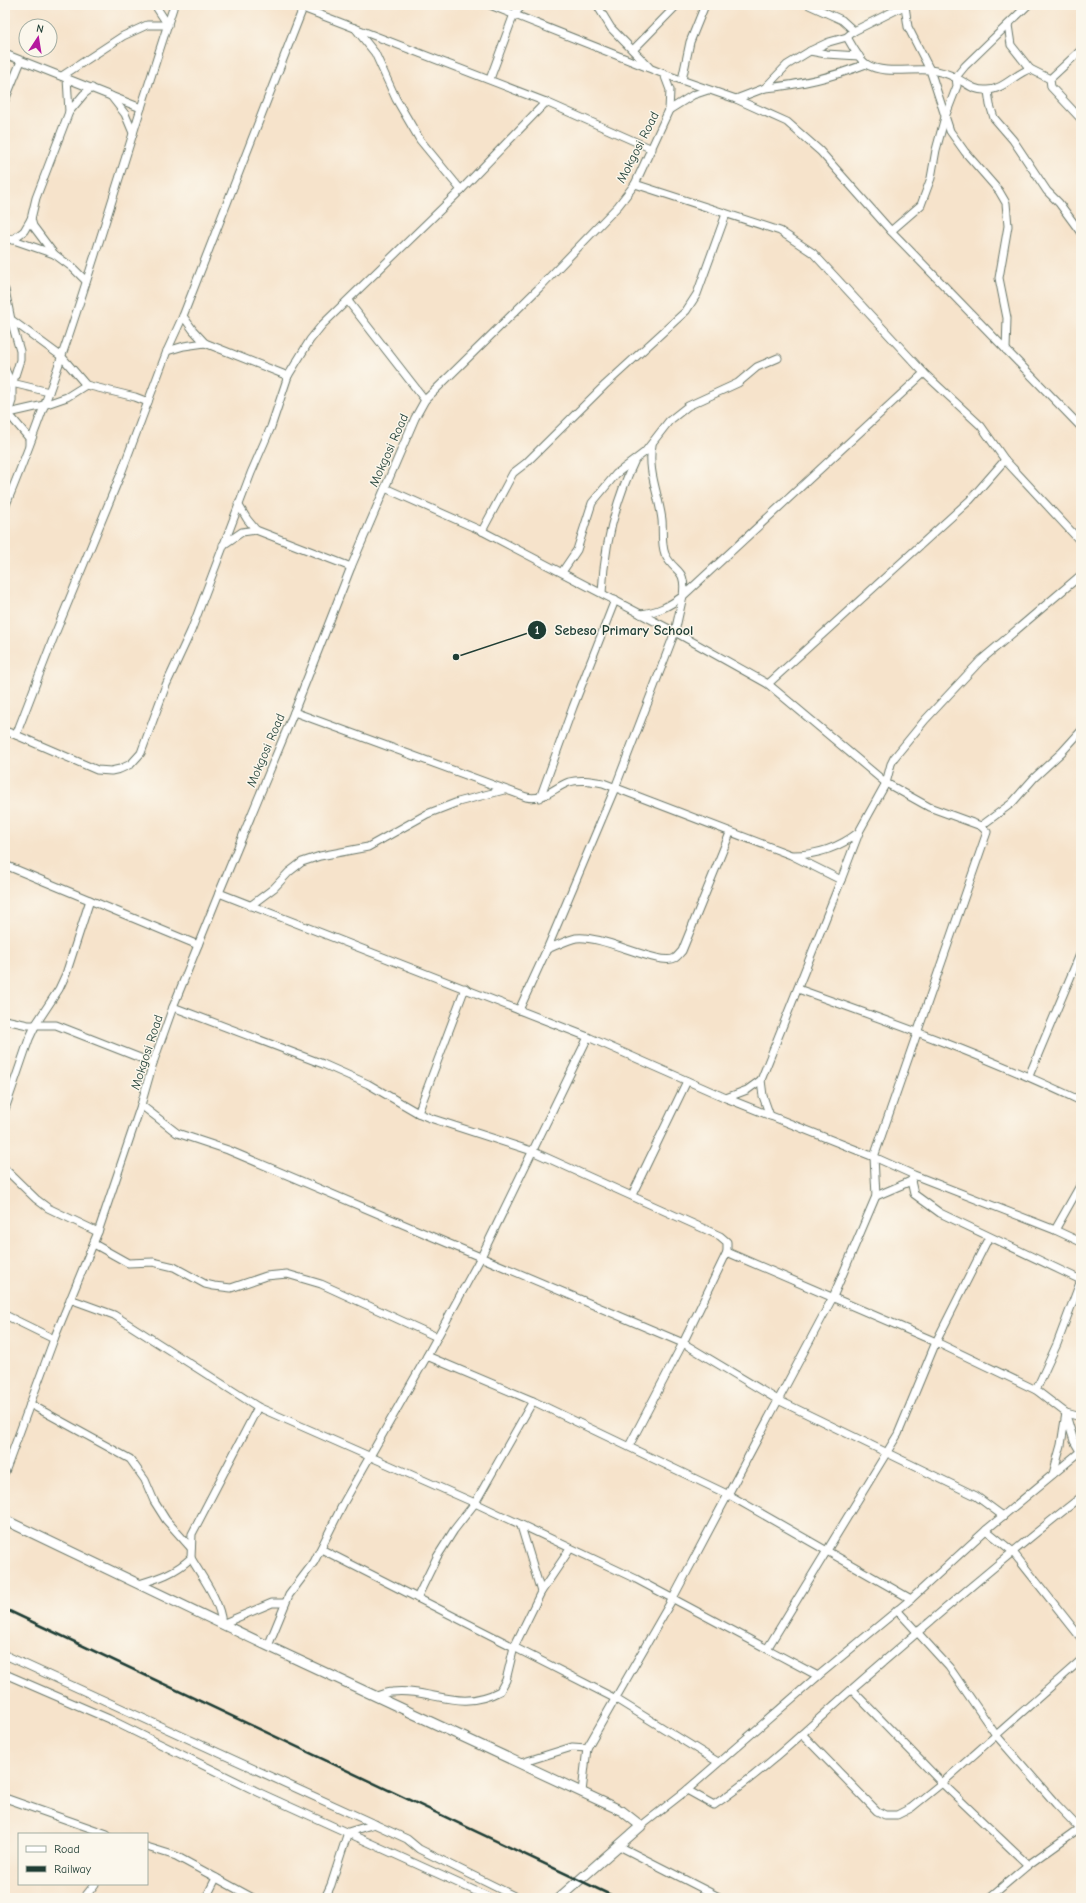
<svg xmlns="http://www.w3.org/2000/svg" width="1086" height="1903" font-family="'Comic Neue',sans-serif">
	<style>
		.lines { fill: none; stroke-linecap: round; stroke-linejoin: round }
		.minor-casing { stroke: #6a7769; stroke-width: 9 }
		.tertiary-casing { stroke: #6a7769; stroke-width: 11 }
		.minor { stroke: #fff; stroke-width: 7 }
		.tertiary { stroke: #fff; stroke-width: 9 }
		.rail { stroke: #1f3d34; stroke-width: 2.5 }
		.labels { text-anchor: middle; stroke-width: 3; stroke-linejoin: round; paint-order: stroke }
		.street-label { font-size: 13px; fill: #1f3d34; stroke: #fbf7ec }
		.leader { fill: none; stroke: #1f3d34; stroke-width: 1.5 }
		.callout-dot { fill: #1f3d34; stroke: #fbf7ec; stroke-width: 1.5 }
		.mark-label { font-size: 12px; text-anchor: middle; font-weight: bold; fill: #fff }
		.callout-label { font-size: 14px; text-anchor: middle; font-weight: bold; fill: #1f3d34; stroke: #fbf7ec; stroke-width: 3; stroke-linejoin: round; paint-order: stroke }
	</style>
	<rect width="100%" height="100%" fill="#fbf7ec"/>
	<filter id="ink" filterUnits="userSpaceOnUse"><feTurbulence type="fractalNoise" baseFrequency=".025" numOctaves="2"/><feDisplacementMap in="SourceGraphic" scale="8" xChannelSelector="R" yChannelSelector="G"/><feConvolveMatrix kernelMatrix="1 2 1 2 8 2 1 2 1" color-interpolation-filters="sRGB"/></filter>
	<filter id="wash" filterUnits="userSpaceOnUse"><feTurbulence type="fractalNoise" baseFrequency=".012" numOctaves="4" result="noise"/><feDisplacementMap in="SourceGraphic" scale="16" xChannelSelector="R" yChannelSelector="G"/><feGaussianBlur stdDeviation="0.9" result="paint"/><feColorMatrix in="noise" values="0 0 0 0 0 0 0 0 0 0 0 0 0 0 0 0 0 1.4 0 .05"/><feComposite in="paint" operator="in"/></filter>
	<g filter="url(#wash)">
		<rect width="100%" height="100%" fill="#f6e3cb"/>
	</g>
	<g filter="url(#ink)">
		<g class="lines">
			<g class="minor-casing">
				<g id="minor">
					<polyline points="155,5 168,25"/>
					<polyline points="295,5 546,102 652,149"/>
					<polyline points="490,5 664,74 736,99 787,122 820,151 891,231 1081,427"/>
					<polyline points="597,5 611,28 649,67"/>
					<polyline points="809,5 842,20 854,31"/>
					<polyline points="905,6 908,27 930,70 950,131 965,152 999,191 1006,203 1008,226 999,278 1007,318 1006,350"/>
					<polyline points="1008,25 1011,45 1030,69"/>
					<polyline points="355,28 375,53 396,99 420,140 461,190"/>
					<path d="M 847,37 C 852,46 858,58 866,64 C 883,75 912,68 930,70 C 938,71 949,74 956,78 C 967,83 973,91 987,90 C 1003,90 1016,73 1030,69 L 1050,79"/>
					<polyline points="633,50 677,5"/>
					<polyline points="1081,50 1050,79 1051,87 1081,119"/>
					<polyline points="810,51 826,54 859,56"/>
					<path d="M 5,54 L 141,108 C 99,242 59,377 5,507"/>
					<polyline points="62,76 123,36 147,25 168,25"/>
					<polyline points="490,79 514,14 523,5"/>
					<polyline points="682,80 690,42 705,5"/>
					<path d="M 765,88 C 800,85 833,77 866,64"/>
					<polyline points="988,91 990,105 994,118 1013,140 1047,191 1059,203 1081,233"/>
					<polyline points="111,96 125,114 133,133"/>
					<polyline points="736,99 765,88 787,65 810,51 829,42 847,37 854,31 906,5"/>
					<polyline points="5,100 21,61"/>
					<polyline points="141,108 174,5"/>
					<polyline points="669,110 693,95 708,90"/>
					<polyline points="69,112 84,94 92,88"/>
					<polyline points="635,184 780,231 813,253 924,373 981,426 1005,460 1081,542"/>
					<polyline points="891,231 921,205 931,178 936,150 945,117 957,86 956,77 965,66 1028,5"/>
					<polyline points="5,237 54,254 73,268 86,281"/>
					<polyline points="12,240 24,231 31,219"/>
					<polyline points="54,254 33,226 31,219 36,198 69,112 67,78"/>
					<polyline points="5,290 11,320 20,351 20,360 12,385 12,401 5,423"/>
					<polyline points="348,301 425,400"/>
					<polyline points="5,315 62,357 86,385 135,397 148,402"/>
					<polyline points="183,316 193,330 205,343 288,376"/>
					<polyline points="167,351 184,346 205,343"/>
					<polyline points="5,369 12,385"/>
					<polyline points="5,384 16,384 49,392"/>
					<polyline points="7,412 29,438 29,445"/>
					<polyline points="9,413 44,405 67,397 86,385"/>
					<polyline points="385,488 482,531 675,632 768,684 886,783 929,807 981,826 987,832 874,1157 876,1196 833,1297 673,1598 587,1748 582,1792"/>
					<polyline points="238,504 247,519 256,530 351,567"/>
					<polyline points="482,531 513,473 526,463 605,385 686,311 697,294 726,214"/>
					<polyline points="223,545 242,532 256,530"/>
					<polyline points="562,572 577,550 592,503 616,474 645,452 669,421 688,406 738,383 757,367 778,358"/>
					<path d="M 602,593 C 604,548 615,503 634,462"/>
					<path d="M 641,614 C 658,612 669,606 683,596 C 687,567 674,574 665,554 C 661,544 663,530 662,520 C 659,494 647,472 652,445"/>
					<polyline points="768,684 970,500 1005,460"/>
					<path d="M 294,712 L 526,797 C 544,801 553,788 569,782 C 580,779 591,781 603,783 L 791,855 L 841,880 L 761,1080 L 763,1096 L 770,1116"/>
					<polyline points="5,731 16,735 53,639 122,471 167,351 183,316 303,8"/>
					<polyline points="16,735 97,770 111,771 120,769 131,764 141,753 166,685 191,631 251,473 271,427 288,376 310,340 322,325 461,190 546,102"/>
					<polyline points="540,798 573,707 615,600"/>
					<polyline points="981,826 1012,803 1034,778 1062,752 1081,731"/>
					<path d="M 793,855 C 818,855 840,847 859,832"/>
					<polyline points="5,865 198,945"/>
					<polyline points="841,880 860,830 886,783 891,764 894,758 925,720 981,660 1081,575"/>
					<polyline points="219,893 588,1037 726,1098 874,1157 914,1175 1055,1230 1081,1242"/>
					<polyline points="250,906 274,888 289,872 302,862 320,856 368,847 427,814 458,802 504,790"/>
					<path d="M 547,949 C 556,946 567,940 576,938 C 601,934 660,967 675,958 C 677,957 680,953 682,951 L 730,833"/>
					<polyline points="465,988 418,1113 430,1118 532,1151 720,1236 727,1242 727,1252 683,1343 629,1446"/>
					<path d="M 798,989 C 894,1023 989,1057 1081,1101"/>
					<polyline points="173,1007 323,1064 368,1084 418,1113"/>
					<polyline points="519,1010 547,949 615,788 675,632 683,596 924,373"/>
					<polyline points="5,1020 28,1025 56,1025 153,1063"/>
					<polyline points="1029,1076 1081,952"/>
					<polyline points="726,1098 747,1090 761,1080"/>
					<polyline points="141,1105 177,1133 228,1150 683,1343 778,1400 976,1496 1003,1516"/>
					<polyline points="5,1109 29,1039 36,1024 59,989 66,974 90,900"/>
					<polyline points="5,1169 36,1199 48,1208 98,1232"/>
					<polyline points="911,1181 914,1194 940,1213 1081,1280"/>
					<polyline points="632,1195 687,1081"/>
					<polyline points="876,1196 911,1181 913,1177"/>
					<polyline points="1055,1230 1081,1184"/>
					<polyline points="94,1244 128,1263 153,1262 174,1267 205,1284 214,1286 231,1288 266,1276 287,1274 321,1284 437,1337"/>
					<polyline points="727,1252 936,1342 1036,1390 1066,1413 1081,1417"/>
					<polyline points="70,1299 114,1315 258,1407 475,1503 636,1579 818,1676"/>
					<polyline points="5,1315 54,1339"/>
					<polyline points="427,1356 481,1257 588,1037"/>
					<polyline points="1036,1390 1057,1344 1081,1280"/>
					<polyline points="30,1404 130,1459 145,1480 154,1501 166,1520 191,1548"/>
					<polyline points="1066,1415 1074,1441 1081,1453"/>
					<polyline points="5,1472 54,1339 98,1232 141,1105 153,1063 173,1007 219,893 294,712 351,567 415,418 425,400 539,288 618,206 635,184 669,110 670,90 664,74"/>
					<polyline points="1053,1474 1061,1445 1066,1413"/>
					<polyline points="986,1530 1012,1551 1081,1638"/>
					<polyline points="321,1549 616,1699 718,1762"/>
					<path d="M 191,1558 C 203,1579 220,1600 222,1624 L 272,1603 L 285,1603"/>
					<path d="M 139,1584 C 159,1578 175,1573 191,1558 L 192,1534 L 258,1407"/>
					<polyline points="541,1592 570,1549"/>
					<polyline points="417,1598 437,1557 454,1530 475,1503 533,1401"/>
					<polyline points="897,1610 949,1667 996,1735 1056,1804 1081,1830"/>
					<polyline points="268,1646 289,1595 314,1562 344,1502 427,1356 533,1401 729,1495 911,1599"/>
					<polyline points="767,1649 898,1434 936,1342 989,1237"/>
					<polyline points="5,1655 407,1839 419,1849 518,1898"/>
					<polyline points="5,1674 109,1719 260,1793 491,1898"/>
					<polyline points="852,1690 942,1783 1028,1865"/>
					<path d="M 377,1696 C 382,1694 387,1692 392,1692 C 431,1688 459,1713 500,1691 L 506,1680 L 514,1647 L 541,1592 L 521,1526"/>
					<polyline points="802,1734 877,1811 885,1815 897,1815 911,1808 942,1783 1081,1660"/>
					<polyline points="521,1763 572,1747 587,1748"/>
					<path d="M 687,1790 L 714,1805 C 764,1771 808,1728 853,1688 C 928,1623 1003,1558 1081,1497"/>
					<polyline points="5,1798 107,1834"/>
					<polyline points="641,1826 687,1790 818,1676 911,1599 986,1530 1081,1451"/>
					<polyline points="619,1846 721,1898"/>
					<polyline points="147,1847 176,1856 253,1898"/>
					<polyline points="84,1898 95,1884"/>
					<polyline points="206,1898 216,1878"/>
					<polyline points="325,1898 331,1885 348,1832 375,1824"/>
					<polyline points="989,1898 1028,1865 1081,1827"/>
				</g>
			</g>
			<g class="tertiary-casing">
				<polyline id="tertiary" points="5,1520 268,1646 622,1811 641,1826 559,1898"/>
			</g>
			<use href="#minor" class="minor"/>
			<use href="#tertiary" class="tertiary"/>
			<polyline class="rail" points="5,1609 617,1898"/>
		</g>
	</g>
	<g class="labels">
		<g class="street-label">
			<text transform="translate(637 147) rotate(-63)" y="5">Mokgosi Road</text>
			<text transform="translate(388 450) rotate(-66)" y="5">Mokgosi Road</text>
			<text transform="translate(265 750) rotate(-67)" y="5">Mokgosi Road</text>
			<text transform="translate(146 1052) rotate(-72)" y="5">Mokgosi Road</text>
		</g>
	</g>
	<path class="leader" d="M456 657L537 630"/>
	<g class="callout-dot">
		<circle cx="456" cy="657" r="4"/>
		<circle cx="537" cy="630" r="10"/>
	</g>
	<g class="mark-label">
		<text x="537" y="634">1</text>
	</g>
	<g class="callout-label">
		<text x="624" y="635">Sebeso Primary School</text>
	</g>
	<rect width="1086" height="1903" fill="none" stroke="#fbf7ec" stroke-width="20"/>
	<rect x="18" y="1833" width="130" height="52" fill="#fbf7ec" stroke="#a3ada2"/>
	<rect x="26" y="1846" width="20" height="6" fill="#ffffff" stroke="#a3ada2"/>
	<text x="54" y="1853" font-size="12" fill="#1f3d34">Road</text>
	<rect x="26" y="1866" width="20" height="6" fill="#1f3d34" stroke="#a3ada2"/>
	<text x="54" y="1873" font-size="12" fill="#1f3d34">Railway</text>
	<g transform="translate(38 38) rotate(12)"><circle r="19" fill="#fbf7ec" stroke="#a3ada2"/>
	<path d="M0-3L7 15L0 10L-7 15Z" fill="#b5179e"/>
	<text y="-6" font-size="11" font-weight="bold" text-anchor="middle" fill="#1f3d34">N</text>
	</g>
</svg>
